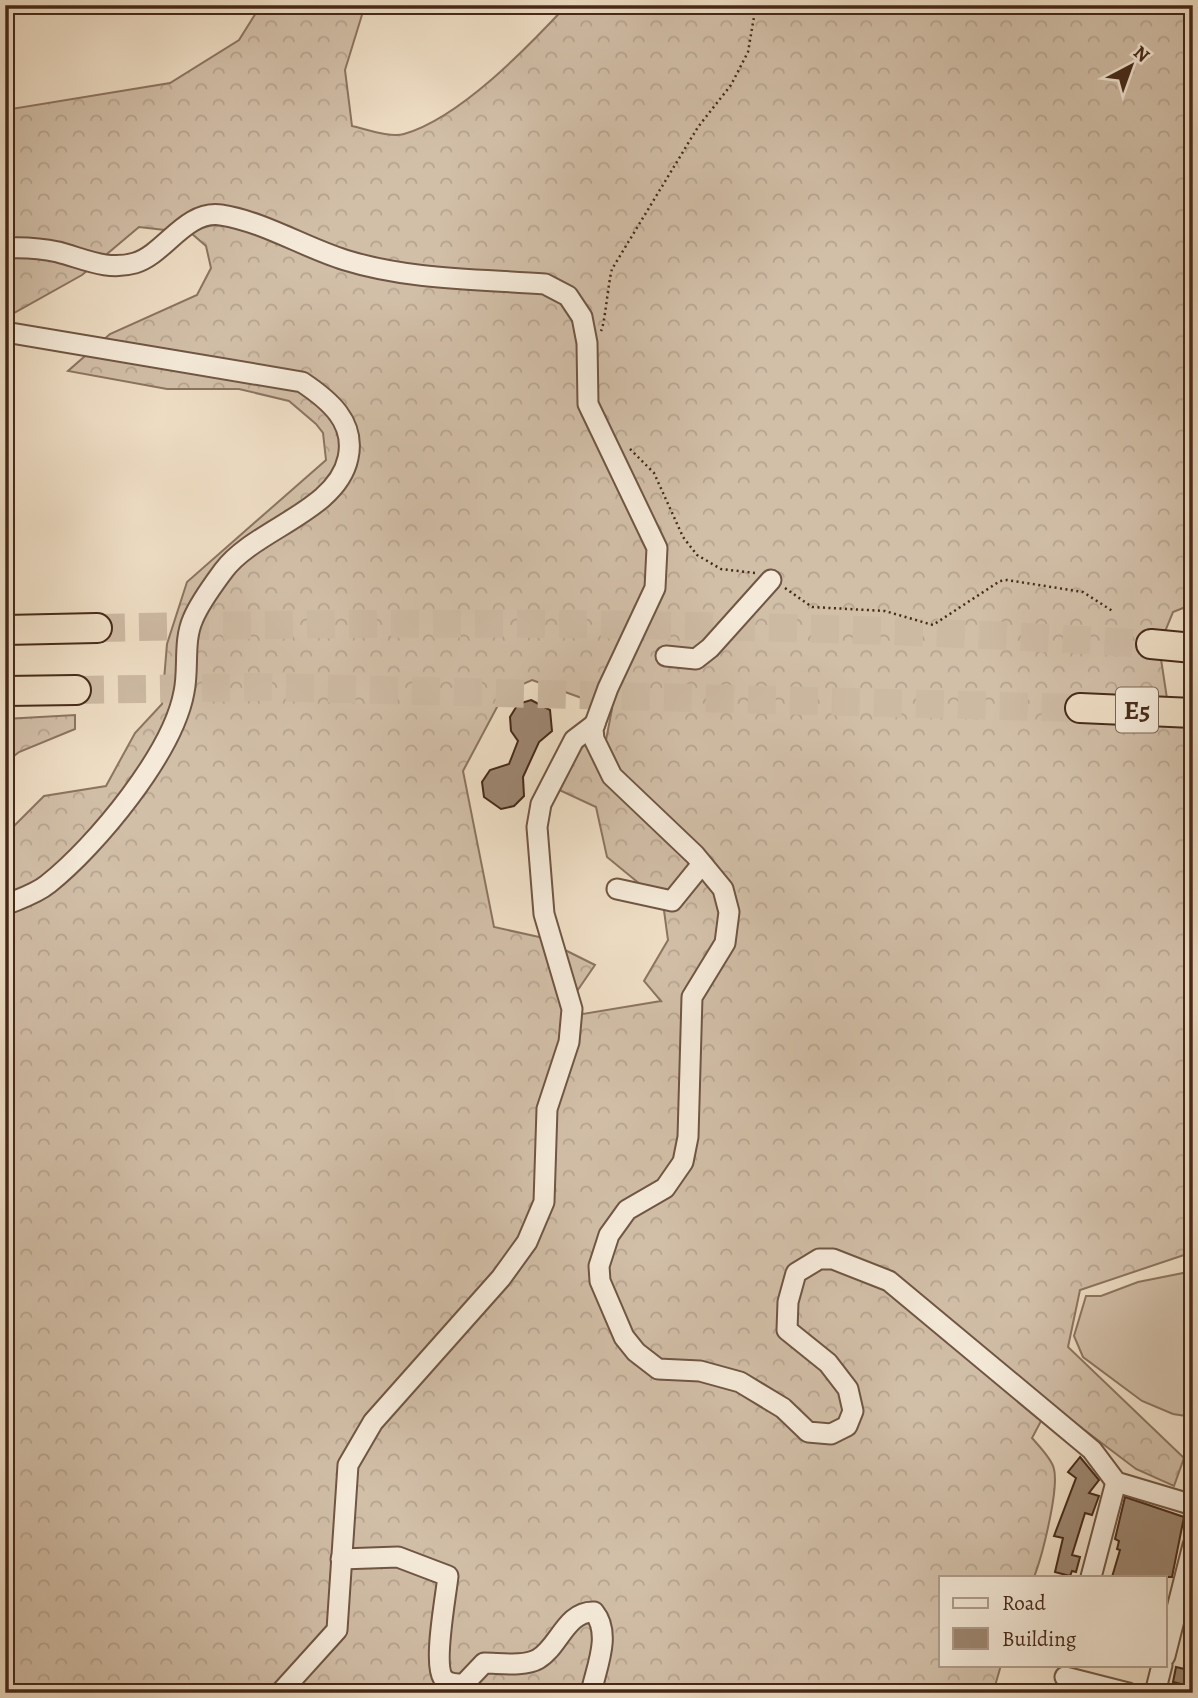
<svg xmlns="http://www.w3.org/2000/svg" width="1198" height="1698" font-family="Alegreya,serif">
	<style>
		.forest { fill: url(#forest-crowns); stroke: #8c7460; stroke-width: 2; fill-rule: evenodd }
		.pitch { fill: #d2bfa8; stroke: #8c7460; stroke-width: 2 }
		.building { fill: #9d8772; stroke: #452919; stroke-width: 2 }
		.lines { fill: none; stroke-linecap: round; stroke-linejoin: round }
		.highway-tunnel { stroke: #cdbaa3; stroke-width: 28; stroke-dasharray: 28 14; stroke-linecap: butt }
		.minor-casing { stroke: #705644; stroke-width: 23 }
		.highway-casing { stroke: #452919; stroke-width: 32 }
		.path { stroke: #452919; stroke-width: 2.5; stroke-dasharray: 2 3.5; stroke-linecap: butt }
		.minor { stroke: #f5ead9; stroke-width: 19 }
		.highway { stroke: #efdec5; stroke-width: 28 }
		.labels { text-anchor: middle; stroke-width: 7; stroke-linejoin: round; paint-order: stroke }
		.shield { fill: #f5ead9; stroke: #7a6353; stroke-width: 2 }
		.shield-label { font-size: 26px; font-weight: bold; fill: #452919 }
	</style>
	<defs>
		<pattern id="forest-crowns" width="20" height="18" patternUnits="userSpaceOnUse" patternTransform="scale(1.75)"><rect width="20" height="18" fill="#d2bfa8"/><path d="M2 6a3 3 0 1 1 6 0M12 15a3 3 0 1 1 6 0" fill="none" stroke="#b6a490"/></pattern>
	</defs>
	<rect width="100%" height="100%" fill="#efdec5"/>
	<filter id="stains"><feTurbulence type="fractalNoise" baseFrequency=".00286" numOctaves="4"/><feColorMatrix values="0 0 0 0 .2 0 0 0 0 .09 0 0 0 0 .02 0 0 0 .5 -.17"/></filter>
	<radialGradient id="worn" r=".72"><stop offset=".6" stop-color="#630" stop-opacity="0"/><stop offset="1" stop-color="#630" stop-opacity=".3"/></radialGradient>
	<g class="forest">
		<path d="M 261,5 L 365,5 L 345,70 L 352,126 C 366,129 390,138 404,134 C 460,118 528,47 567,5 L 1193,5 L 1193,604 L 1173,612 L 1159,646 L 1168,705 L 1193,737 L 1193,1252 L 1080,1290 L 1068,1347 L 1184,1458 L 1174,1486 L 1136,1469 L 1050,1404 L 1032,1438 C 1039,1446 1052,1459 1054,1469 C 1059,1490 1042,1557 1034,1577 L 941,1577 L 941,1665 L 1001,1665 L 993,1693 L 5,1693 L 5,821 L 14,826 L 44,796 L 106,786 L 135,733 L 162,704 L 167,644 L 187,582 L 326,460 L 323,433 L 316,424 L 289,401 L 239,389 L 167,389 L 68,371 L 110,334 L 197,295 L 211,268 L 206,246 L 191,233 L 139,227 L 82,275 L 5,318 L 5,110 L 170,83 L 239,40 ZM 532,680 L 612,709 L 606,740 L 578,743 L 555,788 L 596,807 L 607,857 L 663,903 L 668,940 L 644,981 L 661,1001 L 583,1014 L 573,997 L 595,965 L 539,937 L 494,927 L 463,771 L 505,692 Z"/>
		<polygon points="75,715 75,729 19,752 5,763 5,719"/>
	</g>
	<polygon class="pitch" points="1193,1271 1193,1417 1173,1414 1142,1401 1083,1357 1074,1336 1086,1296 1101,1296 1138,1282"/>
	<g class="building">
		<polygon points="531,700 550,710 552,731 539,742 523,777 524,796 514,806 501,809 484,797 482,782 490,770 509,764 518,741 511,731 510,717 518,704"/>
		<polygon points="1080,1457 1099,1480 1089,1493 1099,1496 1092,1515 1085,1513 1072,1555 1080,1557 1076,1572 1072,1571 1070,1576 1055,1572 1063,1538 1054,1536 1076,1478 1068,1472"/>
		<polygon points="1125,1497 1184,1517 1172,1577 1112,1577 1120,1550 1117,1549 1119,1541 1115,1539"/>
		<polygon points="1176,1667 1193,1671 1193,1687 1173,1682"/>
	</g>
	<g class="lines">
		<g class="highway-tunnel">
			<path d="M 97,628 C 448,620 800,622 1151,644"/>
			<polyline points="76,690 267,687 1080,708"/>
		</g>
		<g class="minor-casing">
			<g id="minor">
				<path d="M 5,248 C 23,247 40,248 58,252 C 85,259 107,271 135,263 C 165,254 185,210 221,215 C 265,222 303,247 345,260 C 409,280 478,279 545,284 L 568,296 L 582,317 L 587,343 L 588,404 L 657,548 L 655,588 L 608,688 L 593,729 L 594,739 L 612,776 L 695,855 L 723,889 L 729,912 L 725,943 L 692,997 L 688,1137 L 683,1162 L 665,1188 L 627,1210 L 609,1235 L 599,1266 L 600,1281 L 624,1337 L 636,1352 L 658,1369 L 700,1371 L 740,1382 L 783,1408 L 808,1432 L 831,1434 L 847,1426 L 853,1411 L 848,1389 L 828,1363 L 787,1330 L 788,1302 L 796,1273 L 819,1259 L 833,1259 L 889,1281 L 1092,1450 L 1116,1482 L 1193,1505"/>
				<path d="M 5,332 L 302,382 C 329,400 356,422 348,458 C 337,511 255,529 224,570 C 213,585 200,602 193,619 C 183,641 189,669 184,692 C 173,753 96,846 48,884 C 36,894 19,899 5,905"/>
				<polyline points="666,656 696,659 710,648 771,580"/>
				<polyline points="617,889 672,901 702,864"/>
				<path d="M 341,1559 L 398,1557 L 448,1576 C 446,1596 433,1663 443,1678 C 448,1684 457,1684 464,1684 L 484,1663 C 500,1663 524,1667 538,1659 C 559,1647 566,1611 594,1612 C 612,1634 596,1668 591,1693"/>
				<polyline points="1091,1577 1116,1482"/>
				<polyline points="1165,1656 1193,1545"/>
				<polyline points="1065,1677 1128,1693"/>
				<polyline points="280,1693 337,1630 348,1465 373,1422 501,1278 527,1242 544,1202 547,1109 569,1042 572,1009 544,914 537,827 541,804 574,740 595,724"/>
				<polyline points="1155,1693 1162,1665"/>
			</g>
		</g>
		<g class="highway-casing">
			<g id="highway">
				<polyline points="5,630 97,628"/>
				<polyline points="1151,644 1193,648"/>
				<polyline points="5,691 76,690"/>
				<polyline points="1080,708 1193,713"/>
			</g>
		</g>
		<g class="path">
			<path d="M 601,331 C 605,324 608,283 612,269 L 698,127 L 731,85 L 748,52 L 756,5"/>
			<polyline points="630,449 654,473 683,537 697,555 721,569 755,573"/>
			<polyline points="785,588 812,607 885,611 933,625 1000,581 1007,580 1083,592 1114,612"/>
		</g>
		<use href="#minor" class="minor"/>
		<use href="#highway" class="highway"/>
	</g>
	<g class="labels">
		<rect class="shield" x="1116" y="687.5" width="42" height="45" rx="5"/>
		<g class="shield-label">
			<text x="1137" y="719">E5</text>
		</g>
	</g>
	<rect width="1198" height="1698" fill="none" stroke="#efdec5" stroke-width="28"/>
	<rect x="7" y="7" width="1184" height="1684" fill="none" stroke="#452919" stroke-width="3.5"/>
	<rect x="14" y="14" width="1170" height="1670" fill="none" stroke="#452919" stroke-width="2"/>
	<rect x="939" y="1576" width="228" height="91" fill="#f5ead9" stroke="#af9d8c" stroke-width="2"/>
	<rect x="953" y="1598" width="35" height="10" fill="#f5ead9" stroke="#af9d8c" stroke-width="2"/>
	<text x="1002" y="1610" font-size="21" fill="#452919">Road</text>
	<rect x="953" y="1628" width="35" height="21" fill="#9d8772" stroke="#af9d8c" stroke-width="2"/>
	<text x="1002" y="1646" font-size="21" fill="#452919">Building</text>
	<g transform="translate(1131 66) rotate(41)" stroke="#f5ead9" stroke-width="5" paint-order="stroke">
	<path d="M0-5L12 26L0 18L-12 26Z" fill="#452919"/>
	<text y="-10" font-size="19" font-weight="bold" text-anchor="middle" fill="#452919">N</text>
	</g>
	<rect width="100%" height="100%" filter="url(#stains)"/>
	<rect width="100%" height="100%" fill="url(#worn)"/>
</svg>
